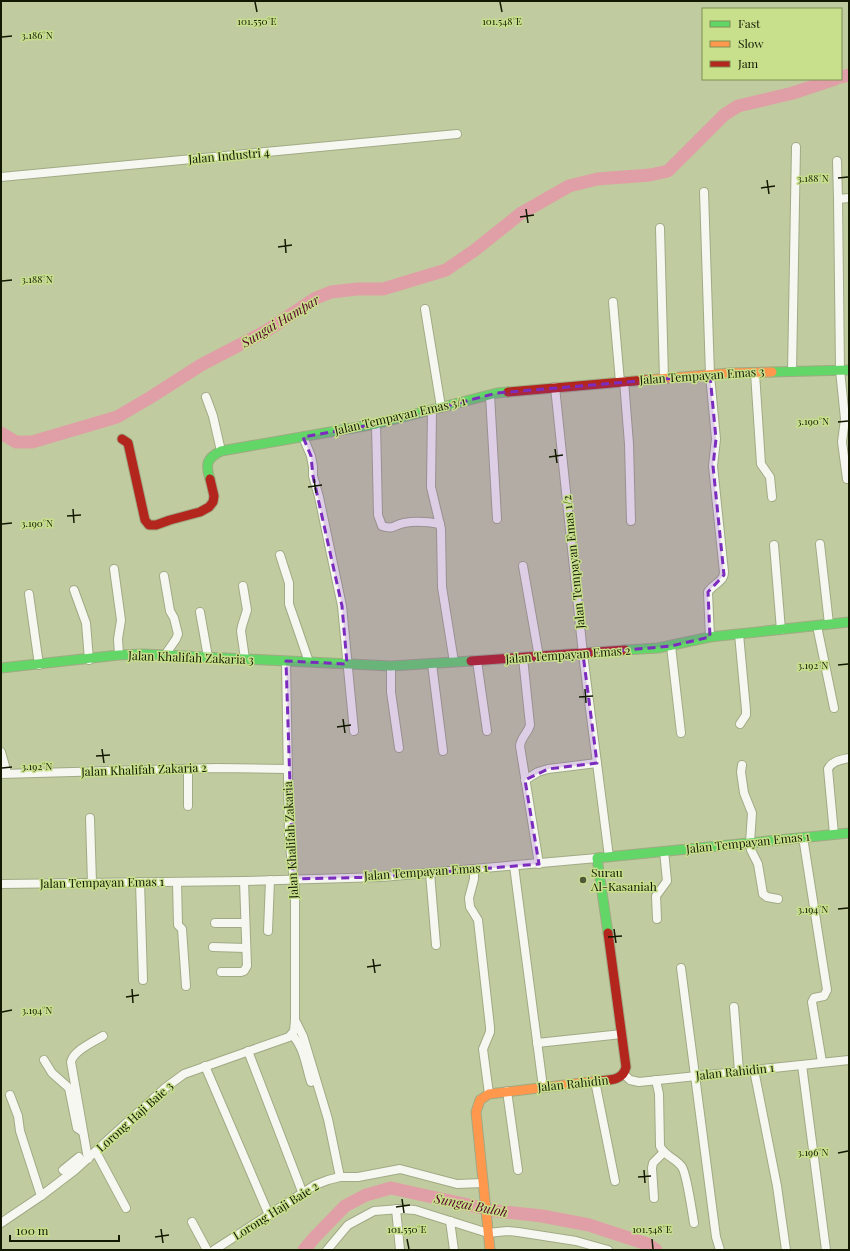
<svg xmlns="http://www.w3.org/2000/svg" width="850" height="1251" font-family="'Playfair Display',serif">
	<style>
		.lines { fill: none; stroke-linecap: round; stroke-linejoin: round }
		.river { stroke: #e09fa6; stroke-width: 13 }
		.street-casing { stroke: #a0aa85; stroke-width: 10 }
		.fast-casing { stroke: #a0aa85; stroke-width: 11 }
		.slow-casing { stroke: #a0aa85; stroke-width: 11 }
		.jam-casing { stroke: #a0aa85; stroke-width: 11 }
		.street { stroke: #f6f7f1; stroke-width: 8 }
		.fast { stroke: #63d668; stroke-width: 9 }
		.slow { stroke: #ff974d; stroke-width: 9 }
		.jam { stroke: #b3261e; stroke-width: 9 }
		.marked { fill: #7b2cbf; fill-opacity: 0.2; stroke: #7b2cbf; stroke-width: 3; stroke-dasharray: 8 5; stroke-linejoin: round }
		.ticks { fill: none; stroke: #121900; stroke-width: 1.5 }
		.poi-dot { fill: #4f5838; stroke: #c8df8c; stroke-width: 1.5 }
		.labels { text-anchor: middle; stroke-width: 3; stroke-linejoin: round; paint-order: stroke }
		.street-label { font-size: 12px; fill: #121900; stroke: #c8df8c }
		.poi-label { font-size: 12px; fill: #121900; stroke: #c8df8c; text-anchor: start }
		.water-label { font-size: 13px; font-style: italic; fill: #560027; stroke: #c8df8c }
		.ticks-label { font-size: 10px; text-anchor: middle; fill: #121900; stroke: #c8df8c; stroke-width: 3; stroke-linejoin: round; paint-order: stroke }
	</style>
	<rect width="100%" height="100%" fill="#c0cc9f"/>
	<g class="lines">
		<g class="river">
			<polyline points="841,77 849,75"/>
			<polyline points="1,433 16,442 32,442 117,417 151,397 201,365 266,331 316,298 331,292 357,289 383,289 446,270 475,250 520,214 569,186 597,179 650,175 668,171 724,115 738,106 793,93 835,79"/>
			<polyline points="304,1250 314,1238 345,1206 366,1195 391,1188 496,1211 542,1216 589,1225 647,1244 656,1250"/>
		</g>
		<g class="street-casing">
			<g id="street">
				<polyline points="837,161 838,199 849,198"/>
				<polyline points="1,177 457,134"/>
				<path d="M 704,192 L 710,375 L 716,439 L 713,466 L 724,572 C 724,582 713,584 708,592 L 710,637"/>
				<polyline points="838,199 840,370 845,419 842,442 847,479"/>
				<polyline points="660,228 664,378"/>
				<polyline points="613,302 620,382"/>
				<polyline points="425,309 441,407"/>
				<polyline points="792,372 796,147"/>
				<polyline points="755,373 761,464 770,477 772,497"/>
				<polyline points="624,381 629,444 631,521"/>
				<polyline points="555,387 583,654 609,857"/>
				<polyline points="490,395 497,519"/>
				<polyline points="206,397 213,416 221,451"/>
				<polyline points="432,410 431,487 441,529 442,587 454,662"/>
				<path d="M 376,424 L 378,515 L 382,526 C 394,530 393,525 404,523 C 415,521 429,522 440,524"/>
				<polyline points="303,437 311,456 313,467 313,476 319,497 342,606 354,731"/>
				<polyline points="820,544 829,624"/>
				<polyline points="774,545 781,630"/>
				<polyline points="280,555 289,583 289,604 309,662"/>
				<polyline points="523,566 539,657"/>
				<polyline points="114,569 121,620 118,639 119,655"/>
				<polyline points="164,576 170,611 174,618 178,634 176,639 165,655"/>
				<polyline points="243,586 247,610 242,626 241,631 245,659"/>
				<polyline points="74,590 86,623 89,660"/>
				<polyline points="29,594 39,665"/>
				<polyline points="200,612 208,657"/>
				<polyline points="817,626 834,708"/>
				<polyline points="739,634 746,710 746,715 740,724"/>
				<polyline points="671,646 681,733"/>
				<path d="M 523,658 L 530,725 C 528,733 521,737 520,746 L 539,864"/>
				<polyline points="477,661 487,731"/>
				<polyline points="432,664 443,751"/>
				<polyline points="391,666 391,692 399,748"/>
				<polyline points="1,752 7,773"/>
				<polyline points="742,765 741,772 744,793 752,813 750,843 751,850 758,864 763,894 767,897 778,899"/>
				<polyline points="188,769 188,806"/>
				<polyline points="1,774 217,768 287,769"/>
				<polyline points="525,780 538,772 548,769 597,763"/>
				<polyline points="90,818 92,883"/>
				<path d="M 834,834 L 828,769 C 832,761 840,760 849,758"/>
				<polyline points="803,837 827,990 824,996 814,998 812,1002 822,1062"/>
				<polyline points="514,866 543,1087"/>
				<polyline points="474,869 474,879 469,898 470,907 478,920 490,1027 490,1032 483,1049 489,1094"/>
				<polyline points="430,873 436,945"/>
				<polyline points="140,882 143,980"/>
				<polyline points="177,882 178,925 182,929 186,986"/>
				<polyline points="1,884 244,881 382,877 597,858"/>
				<polyline points="657,919 656,896 667,881 664,851"/>
				<polyline points="215,923 245,923"/>
				<polyline points="268,931 270,880"/>
				<polyline points="213,947 246,948"/>
				<polyline points="681,968 716,1237 720,1250"/>
				<polyline points="221,972 241,972 244,971 247,966 244,881"/>
				<polyline points="734,1007 739,1071"/>
				<polyline points="295,1020 303,1036 328,1119 340,1177"/>
				<path d="M 292,1035 C 304,1046 306,1067 311,1082"/>
				<polyline points="537,1043 622,1034"/>
				<polyline points="248,1051 303,1194"/>
				<polyline points="44,1060 52,1073 69,1088 77,1128 83,1132"/>
				<polyline points="802,1065 826,1250"/>
				<polyline points="205,1066 269,1215"/>
				<polyline points="754,1070 777,1186 786,1250"/>
				<polyline points="624,1074 630,1080 639,1082 849,1060"/>
				<path d="M 656,1080 L 659,1094 L 660,1146 C 664,1156 676,1158 682,1167 C 687,1175 692,1212 694,1223"/>
				<polyline points="595,1081 615,1181"/>
				<polyline points="507,1091 518,1170"/>
				<polyline points="10,1095 18,1116 20,1131 41,1196"/>
				<polyline points="96,1152 126,1208"/>
				<path d="M 88,1159 L 71,1062 C 73,1051 93,1042 103,1036"/>
				<polyline points="63,1170 79,1157"/>
				<polyline points="654,1198 652,1168 653,1163 664,1152"/>
				<polyline points="396,1209 400,1250"/>
				<polyline points="450,1221 454,1250"/>
				<polyline points="192,1222 207,1250"/>
				<polyline points="1,1223 41,1196 75,1170 165,1088 184,1074 289,1037 294,1031 295,1020 295,892 289,836 286,661"/>
				<polyline points="214,1250 315,1185 328,1180 340,1177 358,1177 400,1169 457,1184 483,1183"/>
				<polyline points="327,1250 348,1225 374,1211 400,1209 415,1210 488,1233 507,1231 518,1232 576,1241 608,1250"/>
			</g>
		</g>
		<g class="fast-casing">
			<g id="fast">
				<polyline points="772,372 849,370"/>
				<path d="M 210,479 C 205,464 207,458 221,451 L 376,424 L 497,393 L 508,392"/>
				<polyline points="625,650 658,648 710,637 849,622"/>
				<polyline points="1,668 119,655 143,654 391,666 471,661"/>
				<polyline points="608,933 597,858 849,833"/>
			</g>
		</g>
		<g class="slow-casing">
			<g id="slow">
				<polyline points="646,380 730,373 772,372"/>
				<polyline points="490,1250 476,1112 480,1100 489,1094 597,1081"/>
			</g>
		</g>
		<g class="jam-casing">
			<g id="jam">
				<polyline points="508,392 646,380"/>
				<polyline points="122,439 128,443 145,520 149,525 156,525 170,520 200,512 209,507 213,502 214,496 210,479"/>
				<polyline points="471,661 625,650"/>
				<path d="M 597,1081 C 609,1080 623,1081 626,1067 L 608,933"/>
			</g>
		</g>
		<use href="#street" class="street"/>
		<use href="#fast" class="fast"/>
		<use href="#slow" class="slow"/>
		<use href="#jam" class="jam"/>
	</g>
	<path class="marked" d="M 710,375 L 716,439 L 713,466 L 724,575 L 708,592 L 710,637 L 671,646 L 583,654 L 597,763 L 548,769 L 525,780 L 539,864 L 382,877 L 293,879 L 286,661 L 347,664 L 342,606 L 313,476 L 311,456 L 303,437 L 376,424 L 497,393 Z"/>
	<path class="ticks" d="M 255,2 L 257,12M 500,2 L 502,12M 2,37 L 12,36M 838,178 L 848,177M 767,180 L 769,194M 761,188 L 775,186M 526,209 L 528,223M 520,217 L 534,215M 285,239 L 286,253M 278,247 L 292,245M 2,281 L 12,280M 838,422 L 848,421M 555,449 L 557,463M 549,457 L 563,455M 314,479 L 316,493M 308,487 L 322,485M 73,509 L 74,523M 67,516 L 81,515M 2,524 L 12,523M 838,665 L 848,664M 585,689 L 586,703M 579,697 L 593,696M 343,719 L 345,733M 337,727 L 351,725M 102,749 L 104,763M 96,756 L 110,755M 2,768 L 12,767M 838,909 L 848,908M 614,929 L 616,943M 608,937 L 622,936M 373,959 L 375,973M 367,967 L 381,965M 132,989 L 133,1003M 126,997 L 139,995M 2,1012 L 12,1010M 838,1153 L 848,1151M 644,1170 L 645,1183M 638,1177 L 651,1176M 402,1199 L 404,1213M 396,1207 L 410,1205M 161,1229 L 163,1243M 155,1237 L 169,1235M 407,1239 L 409,1249M 652,1239 L 653,1249"/>
	<circle class="poi-dot" cx="583" cy="880" r="4"/>
	<g class="labels">
		<g class="street-label">
			<text transform="translate(229 156) rotate(-5)" y="4">Jalan Industri 4</text>
			<text transform="translate(702 376) rotate(-4)" y="4">Jalan Tempayan Emas 3</text>
			<text transform="translate(400 416) rotate(-13)" y="4">Jalan Tempayan Emas 3/1</text>
			<text transform="translate(574 562) rotate(-96)" y="4">Jalan Tempayan Emas 1/2</text>
			<text transform="translate(568 655) rotate(-4)" y="4">Jalan Tempayan Emas 2</text>
			<text transform="translate(191 658) rotate(2)" y="4">Jalan Khalifah Zakaria 3</text>
			<text transform="translate(144 770) rotate(-2)" y="4">Jalan Khalifah Zakaria 2</text>
			<text transform="translate(291 840) rotate(-93)" y="4">Jalan Khalifah Zakaria</text>
			<text transform="translate(748 843) rotate(-6)" y="4">Jalan Tempayan Emas 1</text>
			<text transform="translate(426 872) rotate(-4)" y="4">Jalan Tempayan Emas 1</text>
			<text transform="translate(102 883) rotate(-1)" y="4">Jalan Tempayan Emas 1</text>
			<text transform="translate(735 1072) rotate(-6)" y="4">Jalan Rahidin 1</text>
			<text transform="translate(573 1084) rotate(-6)" y="4">Jalan Rahidin</text>
			<text transform="translate(135 1117) rotate(-42)" y="4">Lorong Haji Baie 3</text>
			<text transform="translate(276 1211) rotate(-32)" y="4">Lorong Haji Baie 2</text>
		</g>
		<g class="poi-label">
			<text x="591" y="877">Surau<tspan x="591" dy="14">Al-Kasaniah</tspan></text>
		</g>
		<g class="water-label">
			<text transform="translate(280 321) rotate(-31)" y="5">Sungai Hampar</text>
			<text transform="translate(471 1205) rotate(11)" y="5">Sungai Buloh</text>
		</g>
	</g>
	<g class="ticks-label">
		<text x="257" y="25">101.550°E</text>
		<text x="502" y="25">101.548°E</text>
		<text x="37" y="39">3.186°N</text>
		<text x="813" y="182">3.188°N</text>
		<text x="37" y="283">3.188°N</text>
		<text x="813" y="425">3.190°N</text>
		<text x="37" y="527">3.190°N</text>
		<text x="813" y="669">3.192°N</text>
		<text x="37" y="770">3.192°N</text>
		<text x="813" y="913">3.194°N</text>
		<text x="37" y="1014">3.194°N</text>
		<text x="813" y="1156">3.196°N</text>
		<text x="407" y="1233">101.550°E</text>
		<text x="652" y="1233">101.548°E</text>
	</g>
	<rect width="850" height="1251" fill="none" stroke="#121900" stroke-width="4"/>
	<rect x="702" y="8" width="140" height="72" fill="#c8df8c" stroke="#7f9054"/>
	<rect x="710" y="21" width="20" height="6" fill="#63d668" stroke="#7f9054"/>
	<text x="738" y="28" font-size="12" fill="#121900">Fast</text>
	<rect x="710" y="41" width="20" height="6" fill="#ff974d" stroke="#7f9054"/>
	<text x="738" y="48" font-size="12" fill="#121900">Slow</text>
	<rect x="710" y="61" width="20" height="6" fill="#b3261e" stroke="#7f9054"/>
	<text x="738" y="68" font-size="12" fill="#121900">Jam</text>
	<path d="M10 1235v6h109v-6" fill="none" stroke="#121900" stroke-width="2"/>
	<text x="16" y="1235" font-size="12" fill="#121900" stroke="#c8df8c" stroke-width="3" paint-order="stroke">100 m</text>
</svg>
